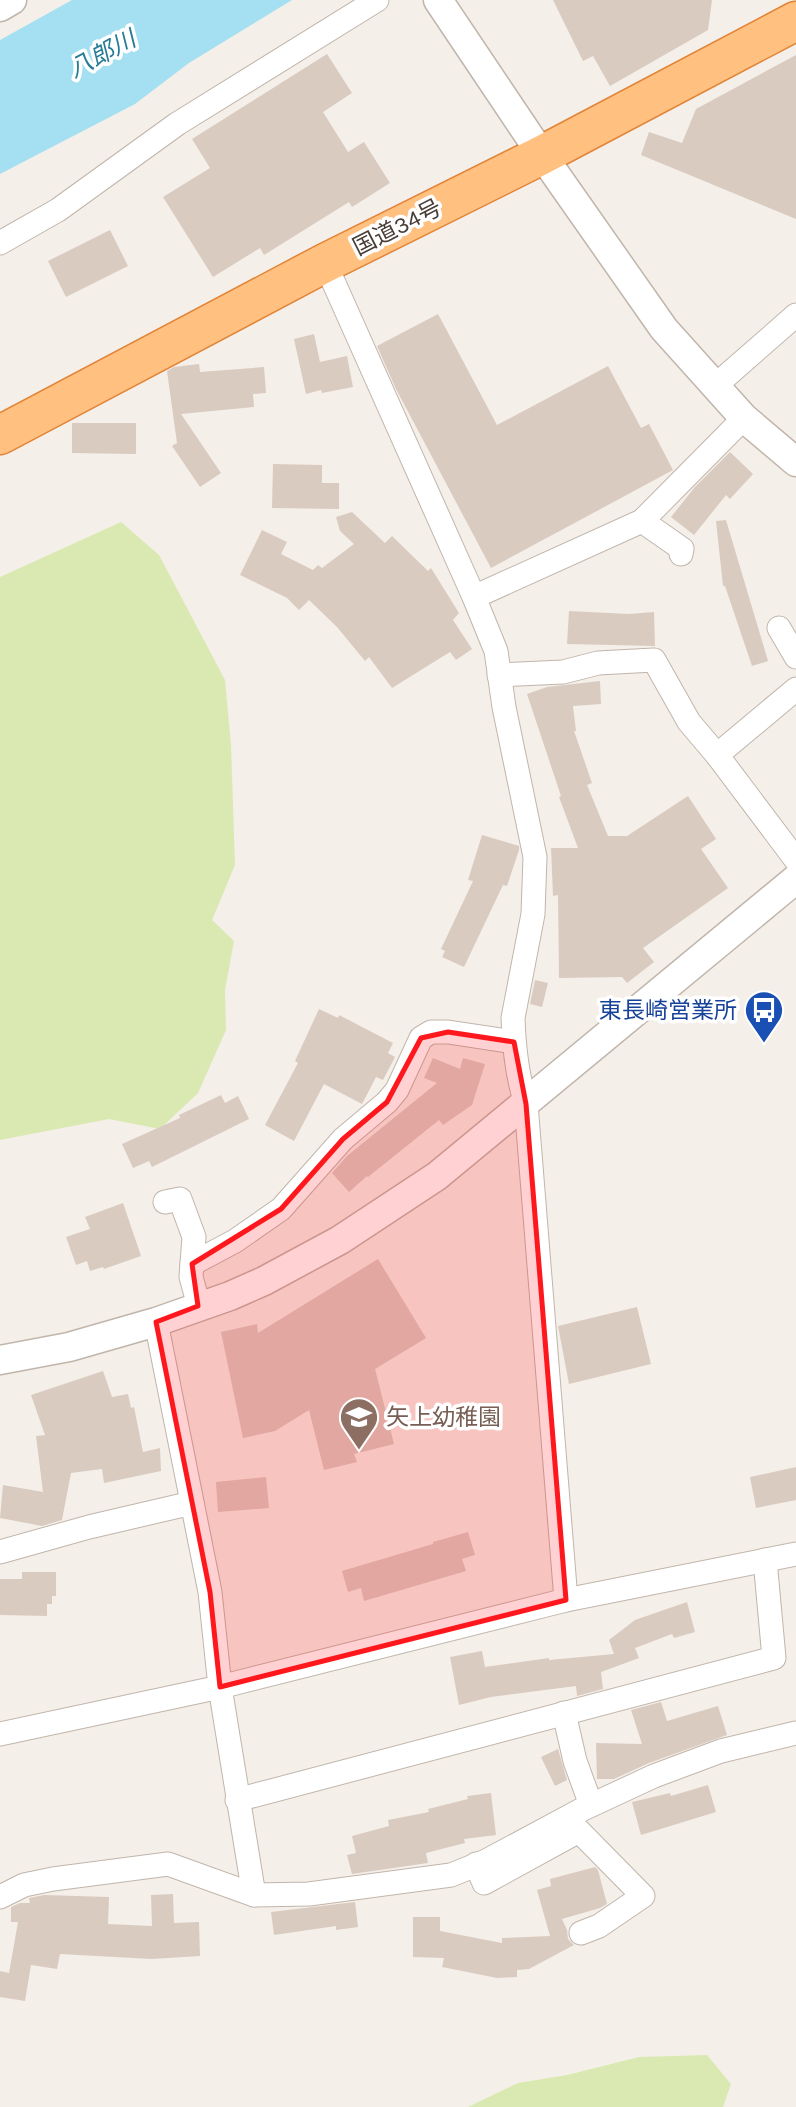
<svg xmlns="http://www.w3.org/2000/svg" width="796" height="2107" font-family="Karla,'Noto Sans JP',sans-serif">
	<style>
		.green { fill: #dae9b1 }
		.water { fill: #a4e0f2 }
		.building { fill: #dacbc1 }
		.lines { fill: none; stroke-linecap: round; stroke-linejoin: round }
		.minor-casing { stroke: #c0b5ab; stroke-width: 25 }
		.tertiary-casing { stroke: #c0b5ab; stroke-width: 31 }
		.trunk-casing { stroke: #e18437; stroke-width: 41 }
		.minor { stroke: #fff; stroke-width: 23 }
		.tertiary { stroke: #fff; stroke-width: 28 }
		.trunk { stroke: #ffc080; stroke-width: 38 }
		.marked { fill: #fe171d; fill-opacity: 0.2; stroke: #fe171d; stroke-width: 5; stroke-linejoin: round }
		.labels { text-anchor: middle; stroke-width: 7; stroke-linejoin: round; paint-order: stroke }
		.street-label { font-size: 23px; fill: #493e37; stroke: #fff }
		.transit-label { font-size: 23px; fill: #164399; stroke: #fff; text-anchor: end }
		.education-label { font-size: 23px; fill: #785e54; stroke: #fff; text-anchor: start }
		.water-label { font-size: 24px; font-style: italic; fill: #277b96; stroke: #fff }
	</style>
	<rect width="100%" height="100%" fill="#f5efe9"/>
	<g class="green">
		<polygon points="121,522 159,555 225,680 231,745 235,865 212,920 234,941 225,990 226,1030 198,1093 160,1129 109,1119 0,1140 0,577"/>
		<polygon points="707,2055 731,2084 723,2107 468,2107 518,2083 567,2075 639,2057"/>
	</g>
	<polygon class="water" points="72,0 292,0 189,63 135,104 0,174 0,40"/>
	<g class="building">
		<polygon points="553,0 712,0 708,30 610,86 593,56 583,61"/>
		<polygon points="327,54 352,93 323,112 348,152 364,142 390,183 352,207 349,202 264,255 260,248 213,277 163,197 210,168 192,139"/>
		<polygon points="796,55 796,219 641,155 649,132 682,143 696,109"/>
		<polygon points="110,230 128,266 66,297 48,261"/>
		<polygon points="438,314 497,425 608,366 641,428 649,424 673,470 491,568 396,389 377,346"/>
		<polygon points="314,334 320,362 347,356 353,387 322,393 321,390 306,394 294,339"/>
		<polygon points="199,364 200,372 264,367 266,393 253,394 254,407 181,414 221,473 200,487 172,446 177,443 167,371 174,367"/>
		<polygon points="72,423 136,423 136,454 72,453"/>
		<polygon points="730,452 753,474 730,499 726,495 694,535 671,517 695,487"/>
		<polygon points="273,464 322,465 322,483 339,483 339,509 272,508"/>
		<polygon points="352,512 385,543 392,536 428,571 431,568 459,613 453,620 472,649 456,660 450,652 392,688 369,657 365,661 337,627 309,600 299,610 287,598 240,575 262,530 287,542 281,554 313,570 318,565 322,568 354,544 340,531 336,517"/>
		<polygon points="726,520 768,661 752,666 725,586 723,586 716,521"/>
		<polygon points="569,611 629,614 654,612 655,646 567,644"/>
		<polygon points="600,681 601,704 573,706 576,731 574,731 592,783 587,785 608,836 627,836 688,796 716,839 701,849 728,888 643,948 654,962 627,983 622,977 559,978 558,895 553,896 551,848 578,848 559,797 561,796 527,694 547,687"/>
		<polygon points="482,835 519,846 519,850 507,886 503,885 464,967 442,957 445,951 441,949 473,881 468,880"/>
		<polygon points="535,980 548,983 542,1007 530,1004"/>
		<polygon points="319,1009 338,1018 339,1015 393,1043 388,1053 395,1057 383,1080 376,1077 362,1104 324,1084 294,1141 265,1125 298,1063 295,1061"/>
		<polygon points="433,1058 460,1069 463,1058 485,1064 472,1105 443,1125 439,1120 368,1177 367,1176 349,1192 332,1173 347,1156 437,1083 424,1078"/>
		<polygon points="221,1095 225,1103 238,1096 249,1119 152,1167 149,1161 133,1168 122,1144 180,1118 179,1115"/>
		<polygon points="123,1203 141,1256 104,1269 103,1267 90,1271 87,1261 76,1265 66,1237 90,1229 85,1217"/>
		<polygon points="378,1259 426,1338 375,1369 394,1444 354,1454 357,1462 324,1470 309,1410 275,1431 243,1438 221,1332 257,1324 258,1333"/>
		<polygon points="637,1307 651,1364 569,1384 558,1326"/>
		<polygon points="103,1371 112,1397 128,1394 131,1408 134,1407 143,1452 160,1448 161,1471 104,1483 102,1469 71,1473 62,1520 42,1526 0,1518 3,1485 43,1492 36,1436 45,1435 31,1395"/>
		<polygon points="796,1467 796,1500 756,1508 750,1477"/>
		<polygon points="266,1477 269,1508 218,1512 216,1482"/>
		<polygon points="468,1532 475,1555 462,1559 466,1571 364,1601 361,1588 348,1592 342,1571 433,1544 433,1542"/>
		<polygon points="22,1572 56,1572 56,1596 52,1596 52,1604 47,1604 47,1616 0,1615 0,1579 22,1579"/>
		<polygon points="687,1602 695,1632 674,1638 672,1634 635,1648 639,1658 601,1672 603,1689 577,1696 576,1686 491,1697 459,1705 450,1657 482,1651 485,1667 549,1658 549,1660 614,1654 609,1640 635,1620"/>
		<polygon points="661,1702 667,1721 718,1706 727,1735 649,1763 614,1779 597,1779 596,1743 642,1744 631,1710"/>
		<polygon points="558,1749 567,1780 555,1786 541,1757"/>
		<polygon points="708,1785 716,1812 641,1835 632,1802 670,1793 671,1796"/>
		<polygon points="491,1793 496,1835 464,1839 465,1843 426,1853 428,1863 352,1874 347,1855 356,1853 352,1836 389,1826 388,1820 429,1812 428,1809 468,1799 467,1796"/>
		<polygon points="595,1867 598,1870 607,1904 600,1908 562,1919 567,1930 568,1939 574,1945 529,1969 517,1970 517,1977 497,1978 442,1967 444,1958 413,1957 413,1917 440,1917 440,1931 502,1943 502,1938 550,1936 537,1890 551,1886 550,1879"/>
		<polygon points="173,1894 174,1923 199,1922 200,1956 152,1959 60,1954 57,1969 31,1965 25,2001 0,1997 0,1971 9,1973 18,1922 11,1922 11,1907 20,1903 30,1903 29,1898 44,1895 109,1897 108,1924 152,1926 151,1895"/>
		<polygon points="355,1902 358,1927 336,1930 336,1926 274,1935 271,1912"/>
	</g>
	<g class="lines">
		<g class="minor-casing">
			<g id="minor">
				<polyline points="0,243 58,210 177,124 377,0"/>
				<polyline points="325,263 474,597 642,521 744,418"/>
				<polyline points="716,385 796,315"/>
				<polyline points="642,521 682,549 681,554"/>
				<path d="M 474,597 L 496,651 L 504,707 L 535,857 L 533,914 L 513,1018 C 514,1048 517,1076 526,1104 L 566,1600"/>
				<polyline points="779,628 796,657"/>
				<polyline points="499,675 563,672 598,663 654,660 689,722 717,755 796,860"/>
				<polyline points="717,755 796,689"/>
				<polyline points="165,1202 180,1199 194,1237 191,1277 199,1306"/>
				<polyline points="192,1264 235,1241 281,1209 343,1139 387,1102 397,1090 421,1038 431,1032 448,1032 514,1042"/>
				<polyline points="156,1322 210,1592 220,1687 254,1895 309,1894 451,1875 486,1861 583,1809 654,1776 721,1751 796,1733"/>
				<polyline points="0,1552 89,1527 192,1503"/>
				<polyline points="564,1713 575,1761 591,1805"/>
				<polyline points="0,1734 220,1687 566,1600 796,1554"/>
				<polyline points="237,1800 774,1658 765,1560"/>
				<polyline points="476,1864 484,1883 579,1831 643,1896 599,1926 581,1933"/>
				<polyline points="0,1897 24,1885 53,1879 168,1864 254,1895"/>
			</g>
		</g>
		<g class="tertiary-casing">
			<g id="tertiary">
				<polyline points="438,0 542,155 664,329 744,418 796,462"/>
				<polyline points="0,7 12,0"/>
				<polyline points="0,1360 69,1347 156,1322 230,1296 264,1281 340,1240 437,1176 796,879"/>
			</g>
		</g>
		<g class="trunk-casing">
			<polyline id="trunk" points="0,435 325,263 542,155 796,21"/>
		</g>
		<use href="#minor" class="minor"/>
		<use href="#tertiary" class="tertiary"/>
		<use href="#trunk" class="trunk"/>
	</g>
	<path class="marked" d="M 448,1032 L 514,1042 L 526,1104 L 566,1600 L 220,1687 L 210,1592 L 156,1322 L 198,1306 L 192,1264 L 281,1209 L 343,1139 L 387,1102 L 421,1038 Z"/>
	<defs>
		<g id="bus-pin" transform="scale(2.0125)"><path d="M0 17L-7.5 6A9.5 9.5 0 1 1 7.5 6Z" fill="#1a4fb4" stroke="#fff"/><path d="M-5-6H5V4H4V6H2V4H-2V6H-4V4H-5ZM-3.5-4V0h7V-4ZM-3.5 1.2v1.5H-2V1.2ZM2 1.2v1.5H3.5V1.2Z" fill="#fff"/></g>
		<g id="school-pin" transform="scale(2.0125)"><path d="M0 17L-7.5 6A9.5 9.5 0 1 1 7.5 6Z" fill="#8d6e63" stroke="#fff"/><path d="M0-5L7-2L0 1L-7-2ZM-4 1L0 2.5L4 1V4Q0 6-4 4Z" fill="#fff"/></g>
	</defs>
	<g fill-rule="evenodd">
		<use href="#bus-pin" x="764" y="1010"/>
		<use href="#school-pin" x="359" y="1417"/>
	</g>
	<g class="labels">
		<g class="street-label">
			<text transform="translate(397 227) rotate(-27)" y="8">国道34号</text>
		</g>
		<g class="transit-label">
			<text x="737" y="1018">東長崎営業所</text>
		</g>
		<g class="education-label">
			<text x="386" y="1425">矢上幼稚園</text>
		</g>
		<g class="water-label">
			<text transform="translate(102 54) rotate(-28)" y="8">八郎川</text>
		</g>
	</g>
</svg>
